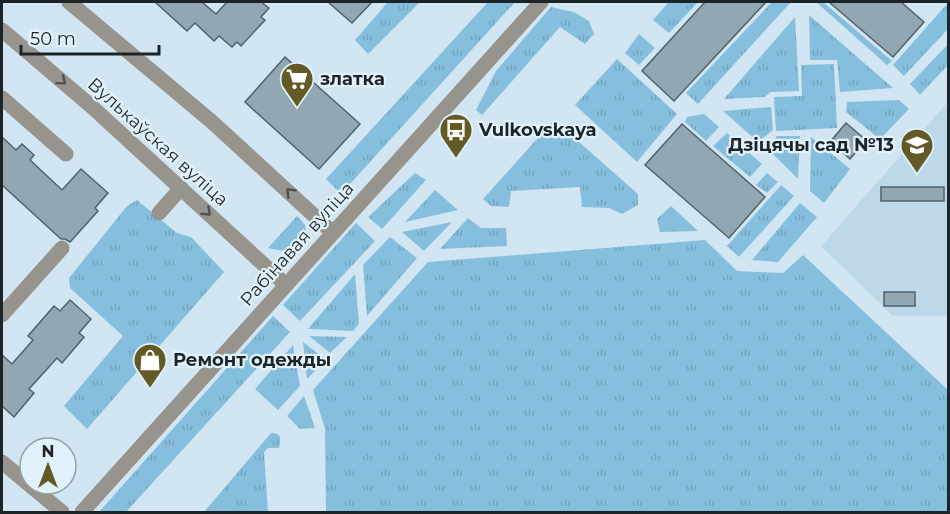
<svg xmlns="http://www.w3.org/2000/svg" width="950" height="514" font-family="Montserrat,sans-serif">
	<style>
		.built { fill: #bdd9e9 }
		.grass { fill: url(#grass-tufts) }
		.building { fill: #93a7b2; stroke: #50626c; stroke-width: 1.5 }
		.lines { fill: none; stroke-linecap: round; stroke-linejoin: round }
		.minor { stroke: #96948c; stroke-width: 15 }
		.oneway { stroke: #4d5150 }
		.labels { text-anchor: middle; stroke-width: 4.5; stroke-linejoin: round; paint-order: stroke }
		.poi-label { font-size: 18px; font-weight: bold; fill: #1c2428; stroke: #e2f2fc; text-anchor: start }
		.street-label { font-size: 18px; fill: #1c2428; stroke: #e2f2fc }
	</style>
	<defs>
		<pattern id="grass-tufts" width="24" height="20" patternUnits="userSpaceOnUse" patternTransform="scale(1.5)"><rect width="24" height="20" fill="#86bfde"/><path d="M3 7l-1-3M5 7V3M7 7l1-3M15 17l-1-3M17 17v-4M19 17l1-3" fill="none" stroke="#73a4be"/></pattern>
	</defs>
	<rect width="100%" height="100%" fill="#d1e6f2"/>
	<polygon class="built" points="948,102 948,316 893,316 821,246"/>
	<g class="grass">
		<polygon points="388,2 420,2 368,54 355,40"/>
		<polygon points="488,2 515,2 341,194 326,179"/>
		<polygon points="669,2 698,2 669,33 653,20"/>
		<polygon points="772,2 791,2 698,104 686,93"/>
		<polygon points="816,2 823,2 892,61 887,65"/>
		<polygon points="947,4 948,6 948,29 904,76 893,65"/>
		<polygon points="551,7 574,12 589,21 594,34 585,44 560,27 482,115 476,110 496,71"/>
		<polygon points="809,15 893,88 840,92 837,60 810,60"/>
		<polygon points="795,17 799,91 771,92 764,97 724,99"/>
		<polygon points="639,34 655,48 639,65 625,53"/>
		<polygon points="948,44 948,65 920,95 910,84"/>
		<polygon points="617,59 677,114 637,162 575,105"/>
		<polygon points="834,64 837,128 776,131 774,97 802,96 801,65"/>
		<polygon points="899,100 909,109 880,139 846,112 847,102"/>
		<polygon points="771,107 773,130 758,142 723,111"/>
		<polygon points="704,114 719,127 706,141 685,122 687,117"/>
		<polygon points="554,120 638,194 638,205 622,214 609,208 582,207 580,187 511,191 509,207 491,206 483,199"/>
		<polygon points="727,133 762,164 750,177 713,146"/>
		<polygon points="777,136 800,136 798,179 768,149"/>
		<polygon points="811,137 850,169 824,203 810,191"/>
		<polygon points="415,173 426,180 382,229 368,217"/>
		<polygon points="767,173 778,182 767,193 756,185"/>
		<polygon points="781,185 794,196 739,257 727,246"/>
		<polygon points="435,190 458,210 405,222"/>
		<polygon points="137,200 177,233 191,237 224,272 87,429 64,406 123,336 70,288 69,278 127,206"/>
		<polygon points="800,203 817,217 778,262 752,260"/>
		<polygon points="671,206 698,231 660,232 657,219"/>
		<path d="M 297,216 L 305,225 L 307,238 C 292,251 288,253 268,248 Z"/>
		<polygon points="468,218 481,228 506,228 507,246 440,249"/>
		<polygon points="452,222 424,251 402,232"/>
		<polygon points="356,223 375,241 300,321 283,305"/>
		<polygon points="390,237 417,258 367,316 363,265"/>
		<polygon points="705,240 737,271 783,273 803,255 948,390 948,512 326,512 325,429 313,390 428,262"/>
		<polygon points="355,274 359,324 353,331 308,329"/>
		<polygon points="273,316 290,332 126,512 99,512"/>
		<polygon points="309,336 347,337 330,353"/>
		<polygon points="303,342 326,360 307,379"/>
		<polygon points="293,345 300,386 278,410 255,389"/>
		<polygon points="304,396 315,428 300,429 287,416"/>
		<path d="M 271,433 C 282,433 281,439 279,448 L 268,448 L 264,452 L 268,512 L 204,512 Z"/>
	</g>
	<g class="building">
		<polygon points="155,2 202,2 216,14 227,2 261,2 269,8 261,17 265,20 241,46 237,42 232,47 219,36 214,41 195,23 187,31"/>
		<polygon points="328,2 372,2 352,23"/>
		<polygon points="705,2 766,2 674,101 642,71"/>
		<polygon points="829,2 901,2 924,22 893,57"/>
		<polygon points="285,57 360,124 319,169 245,102"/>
		<polygon points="846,123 866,140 850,159 830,142"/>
		<polygon points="682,124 765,197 729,238 645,165"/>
		<polygon points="2,137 16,150 22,144 34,155 30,160 62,190 81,169 108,193 95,208 98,211 70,242 65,239 61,239 2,185"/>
		<rect x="881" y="187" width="63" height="14"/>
		<rect x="884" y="292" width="31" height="14"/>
		<polygon points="70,300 91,319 79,333 84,337 62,363 57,358 29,389 34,393 14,417 2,406 2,355 12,364 33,340 28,336 54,306 60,311"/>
	</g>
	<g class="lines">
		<g class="minor">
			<polyline points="69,2 211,121 332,232"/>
			<polyline points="2,30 91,106 286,285"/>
			<polyline points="2,98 66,154"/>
			<polyline points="159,213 181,188"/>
			<polyline points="2,315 62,248"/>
			<polyline points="2,462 62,512"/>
			<polyline points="82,512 541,2"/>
		</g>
	</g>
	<defs><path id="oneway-chevron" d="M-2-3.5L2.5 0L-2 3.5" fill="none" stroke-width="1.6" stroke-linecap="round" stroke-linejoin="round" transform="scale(1.5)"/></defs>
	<g class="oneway">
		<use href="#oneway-chevron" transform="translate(62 81) rotate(40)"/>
		<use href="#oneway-chevron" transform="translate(290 192) rotate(-135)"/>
		<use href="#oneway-chevron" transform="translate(207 212) rotate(42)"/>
	</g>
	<defs>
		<g id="supermarket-pin" transform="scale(1.725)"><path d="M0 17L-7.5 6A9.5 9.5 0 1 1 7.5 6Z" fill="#635a26" stroke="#e2f2fc"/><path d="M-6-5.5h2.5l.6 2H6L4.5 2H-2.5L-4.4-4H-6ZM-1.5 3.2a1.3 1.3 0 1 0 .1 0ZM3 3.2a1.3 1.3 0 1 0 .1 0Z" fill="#fff"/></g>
		<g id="bus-pin" transform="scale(1.725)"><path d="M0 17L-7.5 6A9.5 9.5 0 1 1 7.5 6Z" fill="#635a26" stroke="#e2f2fc"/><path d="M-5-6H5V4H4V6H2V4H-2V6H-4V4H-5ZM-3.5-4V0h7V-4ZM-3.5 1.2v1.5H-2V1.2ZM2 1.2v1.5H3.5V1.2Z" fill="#fff"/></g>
		<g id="school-pin" transform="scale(1.725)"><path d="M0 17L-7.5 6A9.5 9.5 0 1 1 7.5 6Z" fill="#635a26" stroke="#e2f2fc"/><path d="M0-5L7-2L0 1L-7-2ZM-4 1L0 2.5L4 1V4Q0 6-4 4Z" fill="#fff"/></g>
		<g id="shop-pin" transform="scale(1.725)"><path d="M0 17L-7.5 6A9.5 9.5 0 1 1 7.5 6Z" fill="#635a26" stroke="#e2f2fc"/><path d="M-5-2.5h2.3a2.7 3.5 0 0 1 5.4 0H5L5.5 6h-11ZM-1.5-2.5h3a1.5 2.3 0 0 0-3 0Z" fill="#fff"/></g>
	</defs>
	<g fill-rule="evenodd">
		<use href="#supermarket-pin" x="297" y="79"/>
		<use href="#bus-pin" x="456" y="130"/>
		<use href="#school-pin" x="917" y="145"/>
		<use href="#shop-pin" x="150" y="360"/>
	</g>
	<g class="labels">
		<g class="poi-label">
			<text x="320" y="85">златка</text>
			<text x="479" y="136">Vulkovskaya</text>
			<text x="894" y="151" text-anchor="end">Дзіцячы сад №13</text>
			<text x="173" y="366">Ремонт одежды</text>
		</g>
		<g class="street-label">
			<text transform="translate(158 142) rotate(42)" y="6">Вулькаўская вуліца</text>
			<text transform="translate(297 244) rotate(-48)" y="6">Рабінавая вуліца</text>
		</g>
	</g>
	<rect width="950" height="514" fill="none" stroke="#1c2428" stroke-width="6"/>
	<g transform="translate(48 466)"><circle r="28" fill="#e2f2fc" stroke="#93a0a7" stroke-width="1.5"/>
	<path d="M0-4.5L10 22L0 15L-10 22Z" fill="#635a26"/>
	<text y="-9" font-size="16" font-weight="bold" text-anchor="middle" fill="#1c2428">N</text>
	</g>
	<path d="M21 45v9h138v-9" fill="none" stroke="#1c2428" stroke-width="3"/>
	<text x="30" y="45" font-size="18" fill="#1c2428" stroke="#e2f2fc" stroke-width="4.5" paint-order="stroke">50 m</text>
</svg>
